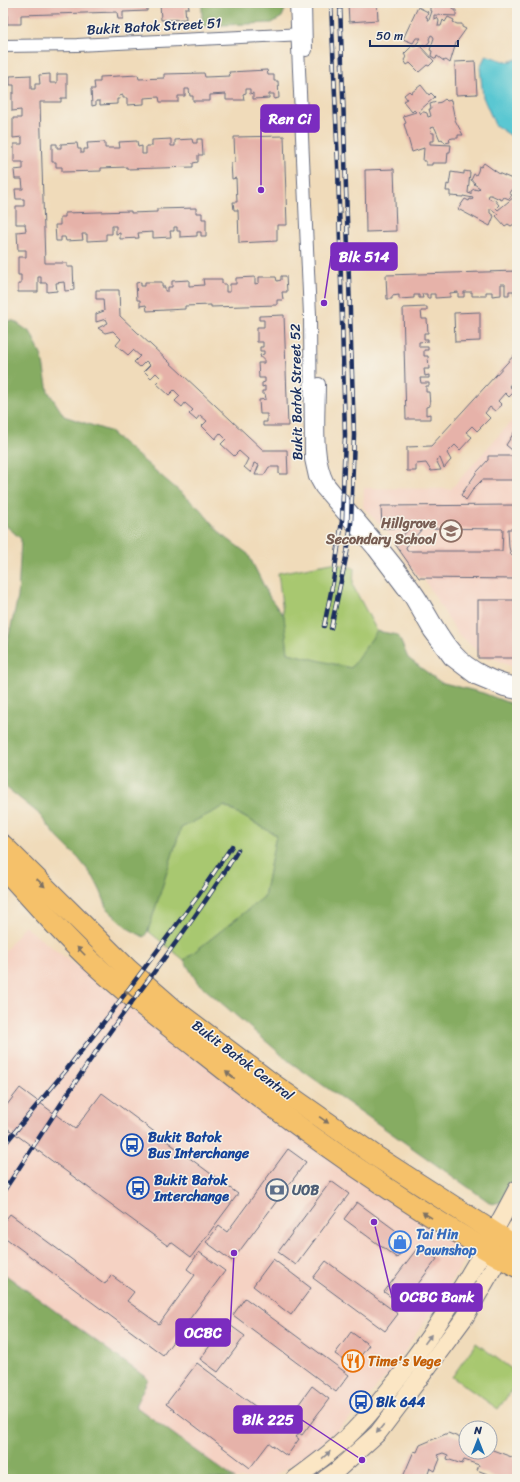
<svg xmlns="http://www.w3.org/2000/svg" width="520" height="1482" font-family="Sriracha,sans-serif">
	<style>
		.built { fill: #f5d2c3 }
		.green { fill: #a8c870; stroke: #627c67 }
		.forest { fill: #86ac62; stroke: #506e60 }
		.water { fill: #5ac7d2; stroke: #3a7b98 }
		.building { fill: #e6b2a9; fill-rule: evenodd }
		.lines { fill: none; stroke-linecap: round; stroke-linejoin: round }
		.street-casing { stroke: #666b7e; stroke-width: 14 }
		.secondary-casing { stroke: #666b7e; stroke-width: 19 }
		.primary-casing { stroke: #666b7e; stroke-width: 22 }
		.street { stroke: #fff; stroke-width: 12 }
		.secondary { stroke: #fbe6c4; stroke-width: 17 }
		.primary { stroke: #f5c16b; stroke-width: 20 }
		.rail-casing { stroke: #1b2f5e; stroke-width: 4.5 }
		.rail { stroke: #f7f3e8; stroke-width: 3; stroke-dasharray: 9; stroke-linecap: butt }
		.oneway { fill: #7d7164 }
		.oneway2 { fill: #8b8a91 }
		.labels { text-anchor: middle; stroke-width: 3; stroke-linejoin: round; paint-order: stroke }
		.street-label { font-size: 14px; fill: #1b2f5e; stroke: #f7f3e8 }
		.education-label { font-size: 14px; font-weight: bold; fill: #785e54; stroke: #f7f3e8; text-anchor: end }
		.transit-label { font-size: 14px; font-weight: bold; fill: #164399; stroke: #f7f3e8; text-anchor: start }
		.service-label { font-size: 14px; font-weight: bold; fill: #4e5e75; stroke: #f7f3e8; text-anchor: start }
		.shop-label { font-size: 14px; font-weight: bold; fill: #366cbe; stroke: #f7f3e8; text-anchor: start }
		.food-label { font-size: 14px; font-weight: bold; fill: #c56008; stroke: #f7f3e8; text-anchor: start }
		.leader { fill: none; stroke: #7b2cbf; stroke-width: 1.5 }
		.callout-dot { fill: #7b2cbf; stroke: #f7f3e8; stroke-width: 1.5 }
		.callout { fill: #7b2cbf; stroke: #7b2cbf; stroke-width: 1.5 }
		.callout-label { font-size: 15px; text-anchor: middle; font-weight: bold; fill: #fff }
	</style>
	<rect width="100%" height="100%" fill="#f7f3e8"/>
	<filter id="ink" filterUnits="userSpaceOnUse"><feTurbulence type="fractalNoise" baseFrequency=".025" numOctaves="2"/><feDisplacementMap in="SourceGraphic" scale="8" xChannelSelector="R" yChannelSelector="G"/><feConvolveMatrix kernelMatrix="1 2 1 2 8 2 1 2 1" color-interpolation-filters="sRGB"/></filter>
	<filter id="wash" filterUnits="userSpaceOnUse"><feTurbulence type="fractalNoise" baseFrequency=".012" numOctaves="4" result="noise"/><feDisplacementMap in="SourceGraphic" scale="16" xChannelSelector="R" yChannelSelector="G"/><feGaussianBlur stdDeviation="0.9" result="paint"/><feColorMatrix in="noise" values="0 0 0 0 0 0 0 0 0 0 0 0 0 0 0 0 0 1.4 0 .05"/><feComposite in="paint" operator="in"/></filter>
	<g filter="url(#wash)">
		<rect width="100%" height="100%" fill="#f0dbba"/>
		<g class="built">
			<polygon points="517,415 517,669 479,652 457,633 409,555 363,507 364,488 451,489"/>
			<polygon points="24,926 270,1114 461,1243 464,1262 395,1366 352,1416 311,1454 268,1479 235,1479 135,1406 148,1379 3,1273 3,954"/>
		</g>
		<g class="green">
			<polygon points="332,563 354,568 353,586 377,631 351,669 288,653 278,573"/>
			<polygon points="224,806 276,835 264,897 184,960 148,931 181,828"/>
			<polygon points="476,1343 517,1373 517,1383 498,1409 452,1377"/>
		</g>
		<g class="forest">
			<polygon points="202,3 286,3 286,7 282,17 272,23 202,26"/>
			<polygon points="3,321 14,321 31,333 42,357 48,391 64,416 109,431 200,509 221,534 248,554 270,598 284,616 288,653 351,668 377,631 398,635 408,658 440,682 483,693 517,706 517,1169 505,1201 492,1204 290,1062 197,982 184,960 264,897 276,835 225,806 181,828 148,931 144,937 129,929 108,910 101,892 94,878 79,859 58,838 38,813 3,785 3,660 18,597 21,539 3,523"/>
			<polygon points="3,1273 148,1379 135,1406 235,1479 3,1479"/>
		</g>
		<polygon class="water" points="486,55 507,62 517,59 517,140 495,125 483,97 480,67"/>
		<g id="blocks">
			<g class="building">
				<polygon points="3,3 147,3 147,11 123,12 123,19 118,19 117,12 21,15 21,24 7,24 7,15 3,16"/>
				<polygon points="160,3 188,3 189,8 185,8 186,19 161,20"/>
				<polygon points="348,3 377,3 378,20 349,22"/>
				<polygon points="430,3 454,3 453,10 456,10 456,16 434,15 434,19 437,18 438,19 439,21 438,26 441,26 443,20 445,22 448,17 454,20 453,22 457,24 462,24 462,27 466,29 456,43 450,63 446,60 444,61 437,56 436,59 431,56 432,51 430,50 434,38 433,36 431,35 429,39 430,41 425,47 422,44 420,46 434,61 429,66 427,65 419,72 410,63 407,65 404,60 406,57 404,54 413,45 415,46 421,38 416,38 413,43 403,39 418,7 428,12 426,17 428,18 427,20 429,20 432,11 430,11"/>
				<polygon points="475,61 477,94 456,95 455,62"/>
				<polygon points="267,70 268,75 274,75 274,81 278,81 279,98 274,99 274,94 269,94 269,98 253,99 253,93 250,94 250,89 246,89 246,93 243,94 244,100 226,100 226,94 210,95 210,101 193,101 193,96 190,96 189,89 185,89 185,96 178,96 178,102 160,102 159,97 144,98 144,104 127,105 127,98 123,98 123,95 119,96 120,99 117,99 117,104 100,105 100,101 96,101 96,105 92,106 91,89 95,89 94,82 100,82 100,77 138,75 139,79 164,78 164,74 204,73 205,77 230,76 229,72"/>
				<polygon points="50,74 50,83 57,83 57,74 67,74 67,98 61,98 61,102 40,102 45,263 67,263 67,267 73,267 74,290 65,291 64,282 56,283 57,291 47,292 47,283 41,283 41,277 38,277 38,292 18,292 18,284 21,284 21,275 18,275 18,257 26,257 26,250 18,250 17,232 26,231 25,224 16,224 16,206 24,206 24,199 16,199 15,189 23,189 22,179 15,179 14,170 23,169 23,162 14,162 14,144 22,144 22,137 13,138 13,118 21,118 21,110 12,111 12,93 14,93 14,85 10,85 10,76 31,75 31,89 35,89 35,84 40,84 39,75"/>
				<polygon points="421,85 429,95 431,93 435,97 419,111 421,114 422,112 424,112 427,113 428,117 431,116 429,109 431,109 430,104 436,102 437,103 441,102 445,99 447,101 451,100 455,120 463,135 458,135 458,138 453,138 449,139 450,142 445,143 442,139 440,140 435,128 433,127 430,128 432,133 434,133 434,141 430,141 430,144 451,145 450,152 448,152 447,163 432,163 432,165 426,165 426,161 423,161 424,148 412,152 404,124 406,123 403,116 416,112 414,110 412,112 403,101 407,99 404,95 409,91 411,93"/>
				<polygon points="284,136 287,225 277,225 277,241 239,243 238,210 234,210 233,202 237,202 236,178 232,179 231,163 235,162 234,137"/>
				<polygon points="171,139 171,146 175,146 175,140 192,139 193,143 197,143 197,139 202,139 203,155 198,155 198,162 193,163 193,167 127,169 127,167 101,168 101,171 62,172 62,167 56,167 56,162 52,162 52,144 57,144 57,148 61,148 61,144 77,143 78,149 81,149 81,153 84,153 84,149 88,149 87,143 105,142 105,148 120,148 119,142 137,141 138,147 142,146 142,154 146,154 146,146 152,146 152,140"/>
				<polygon points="484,163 498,173 517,181 513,184 515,187 511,190 509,193 512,195 509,199 504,197 502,200 491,195 489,195 488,198 492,200 494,199 499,205 496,208 498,210 514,197 517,200 517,219 514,221 516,223 511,226 508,224 505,226 496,216 498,214 490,208 490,213 494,216 490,226 458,209 465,199 469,201 470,199 472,200 473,198 463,196 463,197 450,196 450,191 446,191 447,184 449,185 451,172 464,174 464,171 470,172 468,193 471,194 471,191 474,189 478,190 480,188 474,184 475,183 471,180 474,174 476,175 478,171 479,166 481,167"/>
				<polygon points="394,169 396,231 366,232 365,170"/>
				<polygon points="196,208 196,213 202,213 202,219 206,219 206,236 201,236 201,232 197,232 197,236 180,237 180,231 177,231 177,227 174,227 174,231 170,231 171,237 153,238 153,232 138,233 139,238 120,239 120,233 116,234 116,226 112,226 112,234 106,234 106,240 87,241 87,234 82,234 83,240 66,241 65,237 61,237 61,241 56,241 55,225 60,225 60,217 65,217 65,213 131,211 131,213 157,212 157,209"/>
				<polygon points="517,271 517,295 514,295 514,291 509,291 509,295 505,295 505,284 501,284 501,295 492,296 492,292 486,292 486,296 472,296 472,292 464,292 464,297 458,297 458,292 450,293 450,297 435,298 435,294 430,294 430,298 427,298 427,294 422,294 423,298 419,298 419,295 414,295 414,298 399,299 399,295 392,296 392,299 387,299 386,275"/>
				<polygon points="281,276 286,276 287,292 282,292 283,300 277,300 277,305 211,307 211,305 185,306 185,309 147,311 146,305 140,306 140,300 137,300 136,283 141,282 141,286 145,286 145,282 162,282 162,287 165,287 165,291 168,291 168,287 172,287 172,281 189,280 189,286 204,285 203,279 222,279 222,284 226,284 226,292 230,292 230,284 236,284 236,278 255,277 255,284 259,283 259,277 276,277 277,281 281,280"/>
				<polygon points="96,290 119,290 120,316 263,450 287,450 288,474 279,474 279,467 269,467 264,475 255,475 259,465 254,463 251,473 244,467 248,459 239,451 234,456 221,444 226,439 220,433 215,439 202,426 207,421 200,415 196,420 189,414 193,410 185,403 182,407 175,401 180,396 174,390 169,395 156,383 161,378 156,373 151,378 144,371 150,365 146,361 140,367 134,362 140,356 133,350 128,355 116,345 121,339 113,331 105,333 98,328 108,323 106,319 96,322 96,314 104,311 103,299 96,299"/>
				<polygon points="427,307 427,311 421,311 422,319 427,319 428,333 424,333 424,339 428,339 428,341 419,342 419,347 428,347 428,350 424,350 424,356 428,356 429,369 424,369 425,376 429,375 429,378 420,378 421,383 429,383 429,386 426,386 426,392 429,392 430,406 426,407 426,415 430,414 430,419 406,419 403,308"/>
				<polygon points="480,312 480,341 455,342 454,313"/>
				<polygon points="284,315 288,426 263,426 263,422 267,422 267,414 260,414 259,400 266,399 265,394 262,394 262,391 265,391 265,386 262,387 262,383 265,382 265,378 259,378 258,363 264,363 264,358 261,358 260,355 264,354 264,351 260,351 260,347 263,347 263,342 257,342 257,327 264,327 264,320 259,320 259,316"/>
				<polygon points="517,352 517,382 515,379 509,386 515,391 509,397 505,393 498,401 502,405 495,411 490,407 485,413 490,418 477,431 472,426 466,432 472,437 460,450 455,445 447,453 451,460 444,468 440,458 436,460 441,470 431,471 426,463 416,464 416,471 407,471 407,447 431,446"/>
				<polygon points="517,428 517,442 512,450 506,445"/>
				<polygon points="488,456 517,456 517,480 482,480 474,488 466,500 461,495 477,472 488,460"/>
				<path d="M 517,505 L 517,529 L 508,529 L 509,547 L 511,555 L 517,557 L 517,579 L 419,578 L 395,544 L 410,528 L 382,528 L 381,506 ZM 423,528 L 503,529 L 502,551 L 407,551 L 406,547 Z"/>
				<rect x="478" y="600" width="39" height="58"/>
				<polygon points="3,1088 8,1091 3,1098"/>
				<polygon points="20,1088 75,1129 102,1093 238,1194 191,1257 171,1242 168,1246 3,1125 3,1110"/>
				<polygon points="288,1149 306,1162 232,1261 206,1242 219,1226 227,1232"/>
				<polygon points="331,1181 349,1194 296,1265 278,1252"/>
				<polygon points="357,1202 410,1241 397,1258 344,1219"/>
				<polygon points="10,1214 105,1284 111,1275 134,1292 127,1301 159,1324 195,1275 187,1269 199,1252 225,1271 163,1355 3,1236 3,1223"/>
				<polygon points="419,1246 437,1259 402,1305 384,1292"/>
				<polygon points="273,1259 311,1288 291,1315 253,1286"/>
				<polygon points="326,1261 398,1314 385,1331 313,1278"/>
				<polygon points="245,1298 349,1375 336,1392 233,1315"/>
				<polygon points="227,1323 245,1336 218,1372 200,1359"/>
				<polygon points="351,1332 369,1345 353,1366 335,1354"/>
				<polygon points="197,1363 287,1430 290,1426 285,1423 312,1386 329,1399 302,1435 299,1433 296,1437 299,1439 287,1456 269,1443 250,1468 166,1404"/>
				<polygon points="448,1433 466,1440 466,1452 490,1452 490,1449 517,1459 517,1479 500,1479 477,1470 479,1465 464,1460 462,1464 447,1459 448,1455 443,1453 437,1455 440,1459 435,1471 430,1468 426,1479 402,1479 414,1451 417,1452 420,1445"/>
			</g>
		</g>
	</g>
	<g filter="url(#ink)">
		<use href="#blocks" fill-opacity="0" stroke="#666b7e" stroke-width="1"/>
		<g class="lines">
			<g class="street-casing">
				<g id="street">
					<polyline points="296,3 310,315 311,459 315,477 321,488 374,550 411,599 430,632 450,659 475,678 504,690 517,693"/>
					<polyline points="305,3 306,50"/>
					<polyline points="3,46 77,45 304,34"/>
					<path d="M 319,384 C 319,414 314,457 328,483 C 358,520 391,554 418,594 C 431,613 440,635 456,652 C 470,668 496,680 517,684"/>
				</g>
			</g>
			<g class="secondary-casing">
				<g id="secondary">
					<path d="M 295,1479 C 318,1462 341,1445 360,1424 C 370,1414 379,1402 388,1391 C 439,1330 480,1260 517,1189"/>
					<polyline points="325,1479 335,1472 378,1433 422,1375 465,1317 517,1227"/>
				</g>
			</g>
			<g class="primary-casing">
				<g id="primary">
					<polyline points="3,845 128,969 175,1010 273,1084 377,1157 517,1247"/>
					<path d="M 3,868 C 33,900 61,934 93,963 C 128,996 166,1024 203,1053 C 302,1132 406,1206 517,1267"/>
				</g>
			</g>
			<use href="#street" class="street"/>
			<use href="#secondary" class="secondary"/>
			<use href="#primary" class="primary"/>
			<g class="rail-casing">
				<g id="rail">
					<polyline points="324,626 333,582 342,521 345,436 338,165 331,3"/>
					<polyline points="331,628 347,553 351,523 354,435 340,3"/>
					<polyline points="3,1146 67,1069 107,1018 198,896 232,846"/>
					<path d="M 3,1192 C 39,1139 72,1085 109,1033 C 153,972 200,914 238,850"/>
				</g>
			</g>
			<use href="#rail" class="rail"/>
		</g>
		<defs><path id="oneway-solid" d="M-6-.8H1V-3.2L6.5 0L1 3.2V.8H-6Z"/></defs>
		<g class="oneway">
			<use href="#oneway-solid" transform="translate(41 883) rotate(44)"/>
			<use href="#oneway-solid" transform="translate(81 951) rotate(-135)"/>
			<use href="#oneway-solid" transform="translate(129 994) rotate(-140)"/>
			<use href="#oneway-solid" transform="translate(230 1075) rotate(-142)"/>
			<use href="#oneway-solid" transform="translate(324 1120) rotate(35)"/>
			<use href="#oneway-solid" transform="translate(427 1215) rotate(-148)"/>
		</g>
		<g class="oneway2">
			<use href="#oneway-solid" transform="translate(428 1339) rotate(-54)"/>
			<use href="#oneway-solid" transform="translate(380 1429) rotate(129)"/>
			<use href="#oneway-solid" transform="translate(326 1455) rotate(-42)"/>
		</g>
	</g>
	<defs>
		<g id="school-ring" transform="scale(1.15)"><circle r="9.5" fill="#f7f3e8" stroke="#8d6e63" stroke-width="1.5"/><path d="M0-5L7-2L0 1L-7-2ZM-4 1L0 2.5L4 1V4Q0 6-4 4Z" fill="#8d6e63"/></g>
		<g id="bus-ring" transform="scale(1.15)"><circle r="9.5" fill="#f7f3e8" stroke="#1a4fb4" stroke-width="1.5"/><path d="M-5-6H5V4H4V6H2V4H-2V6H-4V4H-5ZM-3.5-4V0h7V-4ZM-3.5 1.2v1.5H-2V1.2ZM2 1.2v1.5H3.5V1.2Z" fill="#1a4fb4"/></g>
		<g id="bank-ring" transform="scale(1.15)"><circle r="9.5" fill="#f7f3e8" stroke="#5c6f8a" stroke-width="1.5"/><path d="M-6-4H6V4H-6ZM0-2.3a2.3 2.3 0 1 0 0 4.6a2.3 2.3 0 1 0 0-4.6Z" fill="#5c6f8a"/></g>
		<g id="shop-ring" transform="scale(1.15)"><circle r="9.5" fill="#f7f3e8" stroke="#3f7fe0" stroke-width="1.5"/><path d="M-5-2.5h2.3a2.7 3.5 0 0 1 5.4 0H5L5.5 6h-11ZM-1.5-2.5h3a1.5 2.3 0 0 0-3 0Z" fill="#3f7fe0"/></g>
		<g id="restaurant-ring" transform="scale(1.15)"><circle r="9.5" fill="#f7f3e8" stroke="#e8710a" stroke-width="1.5"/><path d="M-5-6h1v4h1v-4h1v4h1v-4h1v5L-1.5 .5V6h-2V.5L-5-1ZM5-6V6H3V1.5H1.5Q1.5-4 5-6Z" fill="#e8710a"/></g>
	</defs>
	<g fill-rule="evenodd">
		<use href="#school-ring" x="451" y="531"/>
		<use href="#bus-ring" x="132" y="1145"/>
		<use href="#bus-ring" x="138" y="1188"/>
		<use href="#bank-ring" x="277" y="1190"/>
		<use href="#shop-ring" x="400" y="1242"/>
		<use href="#restaurant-ring" x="353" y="1361"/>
		<use href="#bus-ring" x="361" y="1402"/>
	</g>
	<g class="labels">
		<g class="street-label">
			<text transform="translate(154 26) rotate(-3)" y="5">Bukit Batok Street 51</text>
			<text transform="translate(296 392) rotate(-91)" y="5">Bukit Batok Street 52</text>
			<text transform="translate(243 1060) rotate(37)" y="5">Bukit Batok Central</text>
		</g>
		<g class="education-label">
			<text x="436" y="528">Hillgrove<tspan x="436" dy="16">Secondary School</tspan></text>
		</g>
		<g class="transit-label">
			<text x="148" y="1142">Bukit Batok<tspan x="148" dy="16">Bus Interchange</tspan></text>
			<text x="154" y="1185">Bukit Batok<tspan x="154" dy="16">Interchange</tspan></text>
			<text x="376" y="1407">Blk 644</text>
		</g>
		<g class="service-label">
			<text x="292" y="1195">UOB</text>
		</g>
		<g class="shop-label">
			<text x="416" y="1239">Tai Hin<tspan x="416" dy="16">Pawnshop</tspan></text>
		</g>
		<g class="food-label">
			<text x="368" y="1366">Time's Vege</text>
		</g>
	</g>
	<path class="leader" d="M261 190L261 119M324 303L331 256M374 1222L392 1297M234 1253L230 1332M362 1460L302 1420"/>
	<g class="callout-dot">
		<circle cx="261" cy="190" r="4"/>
		<circle cx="324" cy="303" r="4"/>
		<circle cx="374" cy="1222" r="4"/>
		<circle cx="234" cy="1253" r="4"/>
		<circle cx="362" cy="1460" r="4"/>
	</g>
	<g class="callout">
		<rect x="261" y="105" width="58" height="27" rx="4"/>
		<rect x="331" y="243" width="66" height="27" rx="4"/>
		<rect x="392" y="1284" width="90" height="27" rx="4"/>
		<rect x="176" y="1319" width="54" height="27" rx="4"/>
		<rect x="234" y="1406" width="68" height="27" rx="4"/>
	</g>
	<g class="callout-label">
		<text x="290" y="124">Ren Ci</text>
		<text x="364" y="262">Blk 514</text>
		<text x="437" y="1302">OCBC Bank</text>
		<text x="203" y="1338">OCBC</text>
		<text x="268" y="1425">Blk 225</text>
	</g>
	<rect width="520" height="1482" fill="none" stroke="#f7f3e8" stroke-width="16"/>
	<g transform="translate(478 1440)"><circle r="19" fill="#f7f3e8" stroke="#9fa5b1"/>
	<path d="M0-3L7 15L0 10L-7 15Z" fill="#1f6fb2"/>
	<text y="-6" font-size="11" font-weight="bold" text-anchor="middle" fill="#1b2f5e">N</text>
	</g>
	<path d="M370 40v6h88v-6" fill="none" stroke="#1b2f5e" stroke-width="2"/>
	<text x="376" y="40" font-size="12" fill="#1b2f5e" stroke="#f7f3e8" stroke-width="3" paint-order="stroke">50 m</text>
</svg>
